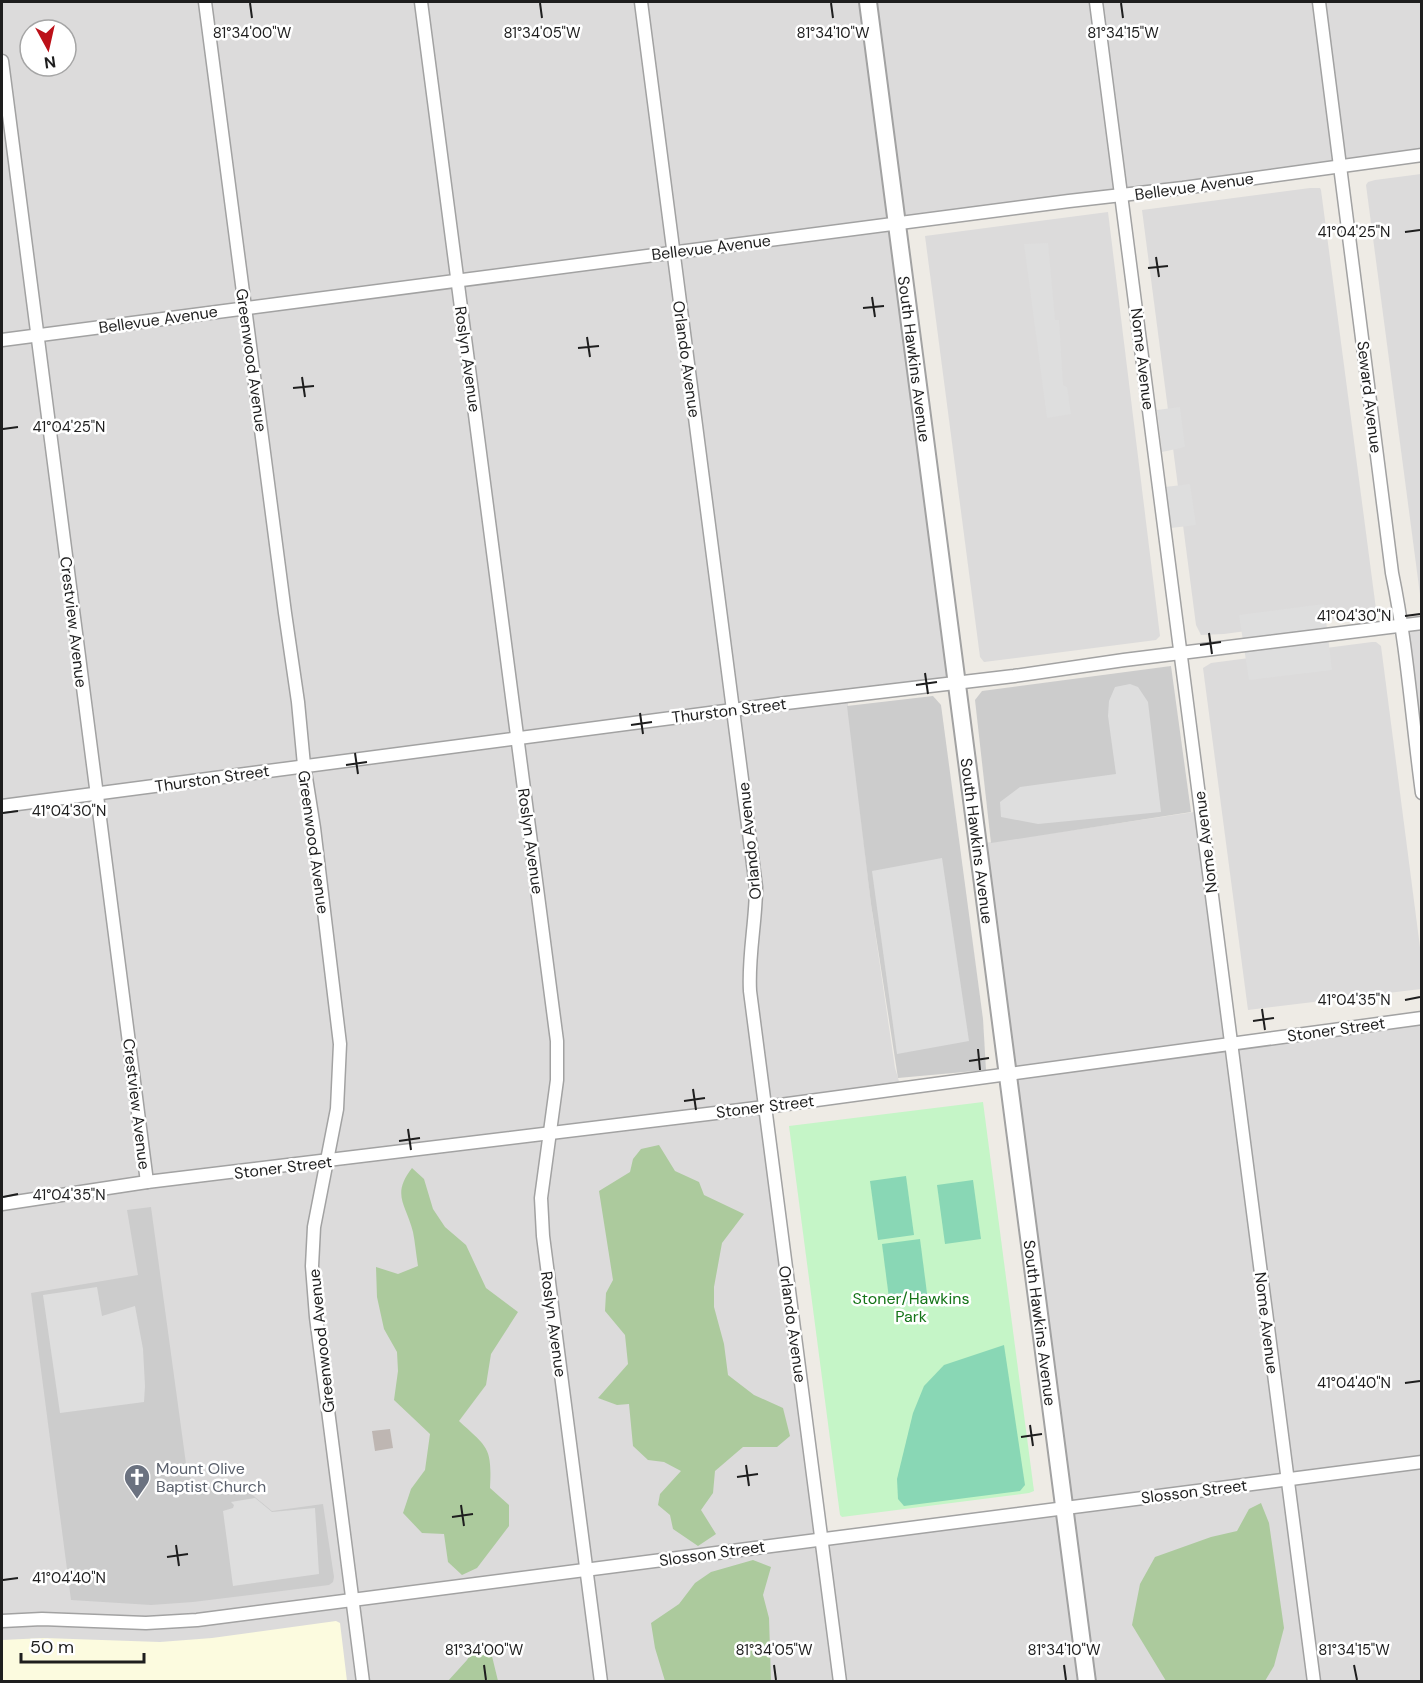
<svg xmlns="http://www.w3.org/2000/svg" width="1423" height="1683" font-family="'DM Sans',sans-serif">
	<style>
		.residential { fill: #dcdbdb; fill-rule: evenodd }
		.education { fill: #fcfbdf }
		.religious { fill: #ccc }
		.forest { fill: #acca9d }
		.park { fill: #c5f5c7 }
		.pitch { fill: #89d7b5 }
		.parking { fill: #dedede }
		.building { fill: #beb6b2 }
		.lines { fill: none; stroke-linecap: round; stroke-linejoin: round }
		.minor-casing { stroke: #a2a2a2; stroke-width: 15 }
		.tertiary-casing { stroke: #a2a2a2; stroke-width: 20 }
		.minor { stroke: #fff; stroke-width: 12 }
		.tertiary { stroke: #fff; stroke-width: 16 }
		.ticks { fill: none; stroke: #1e1e1e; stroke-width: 2 }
		.labels { text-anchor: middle; stroke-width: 5; stroke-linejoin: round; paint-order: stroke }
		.street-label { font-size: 16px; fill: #1e1e1e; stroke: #fff }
		.park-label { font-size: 16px; fill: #147418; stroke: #fff }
		.worship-label { font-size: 16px; fill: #5b616d; stroke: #fff; text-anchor: start }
		.ticks-label { font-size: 15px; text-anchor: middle; fill: #1e1e1e; stroke: #fff; stroke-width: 5; stroke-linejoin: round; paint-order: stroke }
	</style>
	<rect width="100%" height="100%" fill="#eeebe5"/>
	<g class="residential">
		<path d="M 2,2 L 1421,2 L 1421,155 L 902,223 L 957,683 L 847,696 L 871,904 L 895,1068 L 901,1088 L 765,1107 L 822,1539 L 1064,1507 L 978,844 L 1201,811 L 1230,1044 L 1421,1018 L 1421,1681 L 2,1682 ZM 30,30 L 66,30 L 66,66 L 30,66 Z"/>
		<polygon points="1421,174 1422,174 1421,602 1366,185 1368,182 1375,180"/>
		<polygon points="1310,188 1320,188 1321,190 1376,609 1373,613 1355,616 1224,634 1201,635 1196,625 1142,210"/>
		<polygon points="1108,212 1160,636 1156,640 984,662 980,657 925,236"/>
		<polygon points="1421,623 1421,793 1403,626"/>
		<polygon points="1372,642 1376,642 1381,646 1421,955 1421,989 1248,1010 1203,668 1211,663"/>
	</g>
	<polygon class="education" points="336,1621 340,1623 347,1681 2,1681 2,1640 44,1638 160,1642 212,1638"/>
	<g class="religious">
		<polygon points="1171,666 1191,812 991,843 975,700 982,691"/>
		<polygon points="933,696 941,705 983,1019 986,1070 898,1078 871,904 847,706"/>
		<polygon points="151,1207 187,1471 193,1483 211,1485 238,1483 272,1511 323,1504 334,1577 333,1582 329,1585 193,1602 151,1605 71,1600 31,1293 138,1275 127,1210"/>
	</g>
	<g class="forest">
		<polygon points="659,1145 675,1171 699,1182 704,1195 744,1214 722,1243 714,1287 714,1307 724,1344 728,1375 754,1395 783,1408 790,1436 777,1447 743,1447 715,1471 713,1493 701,1510 716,1534 698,1546 673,1529 670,1515 658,1505 660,1494 681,1471 664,1462 648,1460 633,1446 629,1404 617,1405 598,1398 628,1364 625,1335 605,1311 606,1293 613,1280 599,1191 630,1172 633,1159 641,1149"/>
		<path d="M 412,1168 L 424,1179 L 433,1209 L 445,1227 L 466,1245 L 486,1288 L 518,1312 L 491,1354 L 486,1385 L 459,1421 C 488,1448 492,1447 490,1488 L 509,1505 L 509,1526 L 477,1568 L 462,1575 L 448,1562 L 444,1534 L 422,1533 L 403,1513 L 411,1489 L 425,1470 L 430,1434 L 394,1400 L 398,1371 L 397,1352 L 384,1329 L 377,1297 L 376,1267 L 398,1274 L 418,1266 C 416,1254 415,1242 413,1232 C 406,1204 391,1195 412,1168 Z"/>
		<polygon points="1261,1503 1269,1523 1284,1628 1274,1666 1265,1681 1166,1681 1132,1625 1140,1584 1155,1557 1211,1537 1237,1531 1249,1509"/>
		<polygon points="753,1560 771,1567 763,1595 769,1618 771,1681 665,1681 655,1648 651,1623 679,1604 695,1583 711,1572"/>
		<polygon points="475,1647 491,1652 498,1681 448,1681 467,1660"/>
	</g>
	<polygon class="park" points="983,1102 1034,1491 1029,1493 842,1517 840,1515 789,1126"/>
	<g class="pitch">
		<polygon points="906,1176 914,1235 878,1240 870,1181"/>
		<polygon points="973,1180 981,1239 945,1244 937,1185"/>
		<polygon points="920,1239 928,1301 890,1306 882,1244"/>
		<polygon points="1004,1345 1025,1485 1020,1491 904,1506 898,1499 897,1479 913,1413 924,1386 944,1365"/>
	</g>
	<g class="parking">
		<polygon points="1048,243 1055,320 1059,320 1063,385 1067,387 1071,414 1047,418 1024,244"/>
		<polygon points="1180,407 1185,447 1162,452 1157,410"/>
		<polygon points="1190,484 1196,525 1171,528 1165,487"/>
		<polygon points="1324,604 1332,670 1249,680 1239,615"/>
		<polygon points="1130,684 1138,687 1148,702 1161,812 1038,824 1001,817 1000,802 1020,787 1116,774 1108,716 1109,701 1115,687"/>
		<polygon points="942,858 969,1041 897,1054 872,871"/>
		<polygon points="97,1287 102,1316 135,1306 143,1349 145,1386 144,1402 60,1413 43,1295"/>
		<polygon points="255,1498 272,1512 315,1508 319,1574 233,1586 223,1511 233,1508 234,1505 231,1502"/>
	</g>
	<polygon class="building" points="390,1429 393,1448 375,1451 372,1431"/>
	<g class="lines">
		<g class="minor-casing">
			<g id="minor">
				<polyline points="205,2 285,613 298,702 304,765 314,828 340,1044 337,1109 314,1227 312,1266 316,1317 363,1682"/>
				<polyline points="421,2 557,1041 557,1080 541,1198 543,1236 601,1682"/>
				<path d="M 641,2 L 756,887 C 756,922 748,955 750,991 L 840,1682"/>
				<polyline points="1096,2 1314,1682"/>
				<path d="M 1319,2 L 1392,573 C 1407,645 1412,719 1422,793"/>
				<polyline points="2,61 147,1182"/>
				<polyline points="2,340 1069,201 1183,188 1422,155"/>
				<polyline points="2,806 786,703 1014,676 1124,660 1422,623"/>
				<polyline points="2,1204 147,1182 765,1107 1422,1018"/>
				<polyline points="2,1621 42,1619 146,1623 197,1620 1422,1462"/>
			</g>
		</g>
		<g class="tertiary-casing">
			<g id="tertiary">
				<path id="s1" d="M 868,2 L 1087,1682"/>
			</g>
		</g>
		<use href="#minor" class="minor"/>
		<use href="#tertiary" class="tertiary"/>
	</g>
	<path class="ticks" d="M 250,3 L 252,18M 540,3 L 542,18M 831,3 L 833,18M 1121,3 L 1123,18M 1405,232 L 1420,230M 1156,257 L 1159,277M 1148,268 L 1168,266M 872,297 L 875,317M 863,308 L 884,306M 587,337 L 590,357M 578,348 L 599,346M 302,377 L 305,397M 293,388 L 314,386M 3,429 L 18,427M 1405,616 L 1420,614M 1209,633 L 1212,654M 1200,645 L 1221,642M 925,673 L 928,694M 916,685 L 937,682M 640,713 L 643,734M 631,725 L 652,722M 355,753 L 358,774M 346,765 L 367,762M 3,813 L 18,811M 1405,1000 L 1420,997M 1262,1009 L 1265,1030M 1253,1021 L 1274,1018M 978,1049 L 980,1070M 969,1061 L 989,1058M 693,1089 L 696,1110M 684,1101 L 705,1098M 408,1129 L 411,1150M 399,1141 L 420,1138M 3,1197 L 18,1194M 1405,1383 L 1420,1381M 1030,1425 L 1033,1446M 1021,1437 L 1042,1434M 746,1465 L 749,1486M 737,1477 L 758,1474M 461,1505 L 464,1526M 452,1517 L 473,1514M 176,1545 L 179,1566M 167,1557 L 188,1554M 3,1580 L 18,1578M 484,1665 L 486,1680M 774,1665 L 776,1680M 1064,1665 L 1066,1680M 1354,1665 L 1357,1680"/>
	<defs>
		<g id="church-pin" transform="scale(1.35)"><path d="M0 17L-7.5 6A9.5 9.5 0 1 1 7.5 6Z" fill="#6b7280" stroke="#fff"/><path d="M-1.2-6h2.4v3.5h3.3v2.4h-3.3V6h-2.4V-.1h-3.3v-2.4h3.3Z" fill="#fff"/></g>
	</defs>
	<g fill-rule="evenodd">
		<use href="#church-pin" x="137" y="1477"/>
	</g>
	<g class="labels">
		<g class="street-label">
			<text transform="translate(1194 186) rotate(-8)" y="6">Bellevue Avenue</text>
			<text transform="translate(711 247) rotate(-7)" y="6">Bellevue Avenue</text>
			<text transform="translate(158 319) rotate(-8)" y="6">Bellevue Avenue</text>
			<text transform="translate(468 359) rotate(82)" y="6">Roslyn Avenue</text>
			<text transform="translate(687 359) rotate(82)" y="6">Orlando Avenue</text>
			<text transform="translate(1143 359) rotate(83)" y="6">Nome Avenue</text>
			<text transform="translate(252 360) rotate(82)" y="6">Greenwood Avenue</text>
			<text dy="6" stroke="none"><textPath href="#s1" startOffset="360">South Hawkins Avenue</textPath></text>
			<text transform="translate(1370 397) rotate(83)" y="6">Seward Avenue</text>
			<text transform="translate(74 622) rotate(83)" y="6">Crestview Avenue</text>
			<text transform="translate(729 710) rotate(-7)" y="6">Thurston Street</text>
			<text transform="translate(212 778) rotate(-8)" y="6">Thurston Street</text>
			<text transform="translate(531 841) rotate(82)" y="6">Roslyn Avenue</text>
			<text transform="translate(749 841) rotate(-96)" y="6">Orlando Avenue</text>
			<text dy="6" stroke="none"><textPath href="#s1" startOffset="846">South Hawkins Avenue</textPath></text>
			<text transform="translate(314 842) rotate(82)" y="6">Greenwood Avenue</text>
			<text transform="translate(1205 842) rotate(-97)" y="6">Nome Avenue</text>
			<text transform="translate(1336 1029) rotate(-8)" y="6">Stoner Street</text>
			<text transform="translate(137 1104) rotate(83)" y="6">Crestview Avenue</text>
			<text transform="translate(765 1106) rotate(-7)" y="6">Stoner Street</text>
			<text transform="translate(283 1167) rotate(-7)" y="6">Stoner Street</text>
			<text dy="6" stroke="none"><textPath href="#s1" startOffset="1332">South Hawkins Avenue</textPath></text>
			<text transform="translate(1267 1323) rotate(83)" y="6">Nome Avenue</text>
			<text transform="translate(554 1324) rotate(82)" y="6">Roslyn Avenue</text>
			<text transform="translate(793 1324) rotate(82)" y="6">Orlando Avenue</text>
			<text transform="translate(321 1341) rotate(-96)" y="6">Greenwood Avenue</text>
			<text transform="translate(1194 1491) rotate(-7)" y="6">Slosson Street</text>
			<text transform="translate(712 1553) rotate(-8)" y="6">Slosson Street</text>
		</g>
		<g class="park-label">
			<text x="911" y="1304">Stoner/Hawkins<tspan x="911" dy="18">Park</tspan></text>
		</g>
		<g class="worship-label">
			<text x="156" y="1474">Mount Olive<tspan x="156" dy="18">Baptist Church</tspan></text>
		</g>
	</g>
	<g class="ticks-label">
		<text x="252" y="38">81°34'00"W</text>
		<text x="542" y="38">81°34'05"W</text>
		<text x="833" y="38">81°34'10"W</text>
		<text x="1123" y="38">81°34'15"W</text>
		<text x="1354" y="237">41°04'25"N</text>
		<text x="69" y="432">41°04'25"N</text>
		<text x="1354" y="621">41°04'30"N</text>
		<text x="69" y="816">41°04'30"N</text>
		<text x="1354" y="1005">41°04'35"N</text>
		<text x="69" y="1200">41°04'35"N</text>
		<text x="1354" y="1388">41°04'40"N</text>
		<text x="69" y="1583">41°04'40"N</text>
		<text x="484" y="1655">81°34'00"W</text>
		<text x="774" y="1655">81°34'05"W</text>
		<text x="1064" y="1655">81°34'10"W</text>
		<text x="1354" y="1655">81°34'15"W</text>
	</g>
	<rect width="1423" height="1683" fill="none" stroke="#1e1e1e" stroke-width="6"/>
	<g transform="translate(48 48) rotate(172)"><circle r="28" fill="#ffffff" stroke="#a5a5a5" stroke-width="1.5"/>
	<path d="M0-4.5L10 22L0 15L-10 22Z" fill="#bc1018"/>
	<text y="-9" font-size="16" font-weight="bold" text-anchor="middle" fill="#1e1e1e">N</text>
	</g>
	<path d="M21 1653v9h123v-9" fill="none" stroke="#1e1e1e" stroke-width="3"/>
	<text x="30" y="1653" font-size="18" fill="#1e1e1e" stroke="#ffffff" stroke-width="4.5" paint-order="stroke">50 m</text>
</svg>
